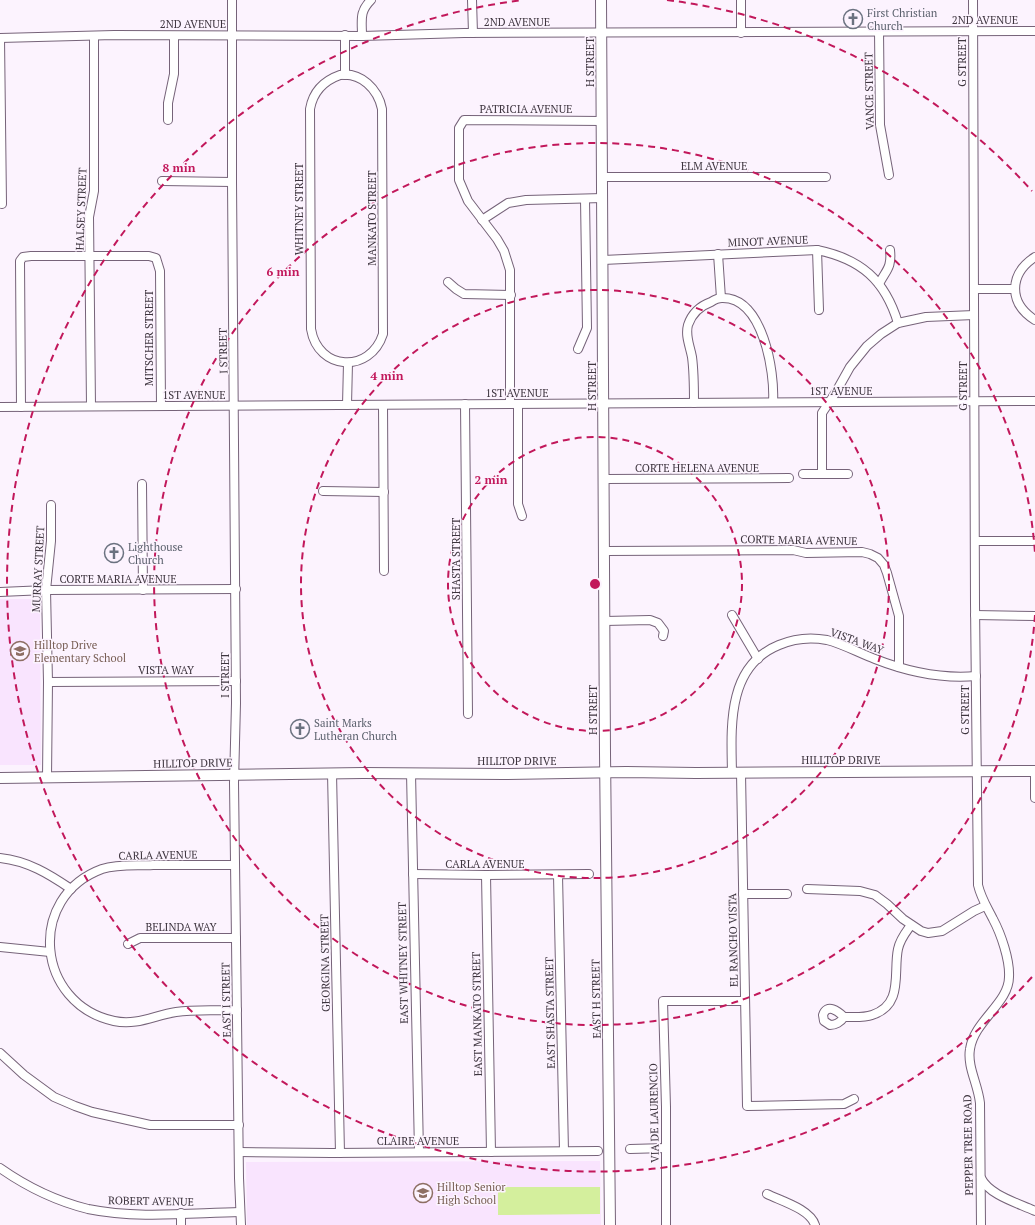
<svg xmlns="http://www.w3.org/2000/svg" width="1035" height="1225" font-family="'PT Serif',serif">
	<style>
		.built { fill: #f9e4fe }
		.green { fill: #d4ef9d }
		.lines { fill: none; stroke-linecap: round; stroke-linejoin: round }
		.minor-casing { stroke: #766379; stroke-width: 10 }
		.major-casing { stroke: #766379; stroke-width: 12 }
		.minor { stroke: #fff; stroke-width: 8 }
		.major { stroke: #fff; stroke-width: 10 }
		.ring { fill: none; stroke: #c2185b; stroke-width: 2; stroke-dasharray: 7 5 }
		.labels { text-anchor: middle; stroke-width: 3; stroke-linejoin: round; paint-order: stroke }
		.worship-label { font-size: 11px; fill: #5b616d; stroke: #fcf3fe; text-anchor: start }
		.street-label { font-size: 11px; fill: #3e353f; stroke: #fcf3fe }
		.education-label { font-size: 11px; fill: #785e54; stroke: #fcf3fe; text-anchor: start }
		.centre { fill: #c2185b; stroke: #fcf3fe; stroke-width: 2 }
		.ring-label { font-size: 12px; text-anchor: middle; font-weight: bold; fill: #c2185b; stroke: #fcf3fe; stroke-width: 3; stroke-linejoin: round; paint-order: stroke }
	</style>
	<rect width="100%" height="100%" fill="#fcf3fe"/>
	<g class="built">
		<polygon points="0,599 38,599 40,606 41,765 0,765"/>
		<polygon points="600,1161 601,1225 247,1225 246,1162"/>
	</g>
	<polygon class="green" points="498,1187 600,1187 600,1214 498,1215"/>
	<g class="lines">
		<g class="minor-casing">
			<g id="minor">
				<polyline points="232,0 232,182 236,703 234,783 239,1178 241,1225"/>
				<polyline points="472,0 473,33"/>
				<polyline points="741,0 741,33"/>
				<path d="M 973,0 L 975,604 L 978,885 C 981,898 987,907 993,919 C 1001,934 1010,960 1009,977 C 1009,1003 974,1021 970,1049 C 967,1067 978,1084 980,1103 L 981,1225"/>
				<polyline points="879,31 880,125 889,175"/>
				<path d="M 362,36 C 362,20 359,12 371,0"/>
				<polyline points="0,38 114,35 362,36 464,33 1035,31"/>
				<polyline points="0,38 2,204"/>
				<path d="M 340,75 C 361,72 378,89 382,109 L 383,334 C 370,374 318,371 311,329 L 310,109 C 313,92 323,81 340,75 Z"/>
				<polyline points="345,75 345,35"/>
				<polyline points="168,120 168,103 174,74 174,36"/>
				<polyline points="602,177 826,177"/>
				<polyline points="162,181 232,182"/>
				<polyline points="482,220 508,203 526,200 603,198"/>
				<polyline points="817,250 819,310"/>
				<polyline points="718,254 721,298"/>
				<path d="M 1035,257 C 1009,274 1008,303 1035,320"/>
				<path d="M 603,260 L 817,250 C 861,259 885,280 898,323"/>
				<polyline points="448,282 456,289 464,294 511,295"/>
				<path d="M 879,284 C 886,270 892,268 890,250"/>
				<polyline points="974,289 1014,289"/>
				<polyline points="578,349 587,328 585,199"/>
				<path d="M 694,403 C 694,388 694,372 692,357 C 690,346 685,336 688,325 C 692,313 700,306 711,302 C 714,300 718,298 722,298 C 763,297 775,372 773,402"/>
				<polyline points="465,404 468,714"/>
				<polyline points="510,404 510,270 504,251 497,239 468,201 459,180 459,128 464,120 602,121"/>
				<polyline points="347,405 348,363"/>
				<polyline points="383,405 384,571"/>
				<polyline points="518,405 518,504 522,516"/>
				<polyline points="91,406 89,217 94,191 94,36"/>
				<polyline points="0,407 1035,401"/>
				<polyline points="21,407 20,261 23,257 31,256 149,256 156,258 160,271 161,406"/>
				<polyline points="803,474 848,474"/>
				<polyline points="822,474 822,413 836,392 850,367 867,346 881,334 898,323 926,317 974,315"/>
				<polyline points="605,479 789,478"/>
				<polyline points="142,484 143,590"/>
				<polyline points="323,491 384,492"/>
				<polyline points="975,541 1035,541"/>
				<polyline points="605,551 793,550 806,553 862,552 870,554 878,558 884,565 887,573 899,616 899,667"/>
				<polyline points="0,592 46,590 236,589"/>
				<polyline points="732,615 758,659"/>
				<polyline points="975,615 1035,616"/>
				<polyline points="605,621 650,620 658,623 664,631 663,636"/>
				<polyline points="48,682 236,681"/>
				<polyline points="1035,771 1035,798"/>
				<path d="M 732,772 C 731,726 727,666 779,645 C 793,639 811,637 827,640 C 843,644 859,653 875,659 C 908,672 941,679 976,676"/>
				<polyline points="332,773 340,1153"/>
				<polyline points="411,773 419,1152"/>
				<polyline points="741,773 747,1106 844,1104 854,1099"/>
				<polyline points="47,778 48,682 46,590 51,541 51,505"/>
				<path d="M 0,858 C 28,861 49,874 71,889"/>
				<path d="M 235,865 C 208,865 181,865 153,865 C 137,866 118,864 102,869 C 26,897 36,1004 114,1021 C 137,1026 155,1015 176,1012 C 196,1009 217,1011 237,1010"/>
				<polyline points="413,874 486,875 589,874"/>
				<polyline points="486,875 491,1152"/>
				<polyline points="558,875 564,1151"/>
				<polyline points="807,889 860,891 875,895 887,904 903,919 921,931 928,933 942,931 974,911 985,906"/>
				<polyline points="743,894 787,894"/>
				<polyline points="128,944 140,938 236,938"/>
				<polyline points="0,947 50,952"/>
				<path d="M 844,1017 C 841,1022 835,1025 830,1025 L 824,1021 L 823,1015 C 827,1003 838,1011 844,1017 C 853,1017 864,1018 872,1015 C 904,1005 893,972 898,949 C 900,939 906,932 911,925"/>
				<polyline points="0,1053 24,1075 54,1097 75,1106 92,1112 150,1125 239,1125"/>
				<polyline points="630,1149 666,1148"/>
				<polyline points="239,1152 332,1153 598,1151"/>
				<path d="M 0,1168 C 27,1187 56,1201 88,1209 C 137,1219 190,1213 240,1212"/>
				<path d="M 981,1178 C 989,1195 1018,1203 1035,1211"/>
				<path d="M 767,1194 C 781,1201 810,1209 815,1225"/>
				<polyline points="181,1213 181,1225"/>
				<polyline points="666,1225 666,1107 663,1001 745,1001"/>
			</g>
		</g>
		<g class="major-casing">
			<g id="major">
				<polyline points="601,0 605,753 610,1225"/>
				<polyline points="0,778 363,773 503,774 626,772 696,773 1035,771"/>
			</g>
		</g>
		<use href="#minor" class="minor"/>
		<use href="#major" class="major"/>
	</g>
	<g class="ring">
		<circle cx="595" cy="584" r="147"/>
		<circle cx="595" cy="584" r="294"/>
		<path d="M1035 615A441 441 0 1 1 1035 553"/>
		<path d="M1032 977A588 588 0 1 1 523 0M667 0A588 588 0 0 1 1032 191"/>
	</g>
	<defs>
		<g id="church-ring" transform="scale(1)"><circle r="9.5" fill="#fcf3fe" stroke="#6b7280" stroke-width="1.5"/><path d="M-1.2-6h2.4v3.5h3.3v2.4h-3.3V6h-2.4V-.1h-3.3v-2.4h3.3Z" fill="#6b7280"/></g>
		<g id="school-ring" transform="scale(1)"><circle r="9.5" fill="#fcf3fe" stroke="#8d6e63" stroke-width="1.5"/><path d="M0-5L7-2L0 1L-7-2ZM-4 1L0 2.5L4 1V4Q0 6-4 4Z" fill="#8d6e63"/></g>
	</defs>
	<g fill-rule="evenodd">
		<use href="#church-ring" x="853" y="19"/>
		<use href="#church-ring" x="114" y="553"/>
		<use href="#school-ring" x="20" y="651"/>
		<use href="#church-ring" x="300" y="729"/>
		<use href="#school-ring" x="423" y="1193"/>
	</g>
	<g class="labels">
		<g class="worship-label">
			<text x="867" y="17">First Christian<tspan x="867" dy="13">Church</tspan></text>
			<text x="128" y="551">Lighthouse<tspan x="128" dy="13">Church</tspan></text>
			<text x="314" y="727">Saint Marks<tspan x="314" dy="13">Lutheran Church</tspan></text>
		</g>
		<g class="street-label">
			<text x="985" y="24">2ND AVENUE</text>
			<text x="517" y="26">2ND AVENUE</text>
			<text x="193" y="28">2ND AVENUE</text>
			<text transform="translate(590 62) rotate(-90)" y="4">H STREET</text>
			<text transform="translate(962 62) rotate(-90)" y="4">G STREET</text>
			<text transform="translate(869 91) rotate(-91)" y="4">VANCE STREET</text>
			<text x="526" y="113">PATRICIA AVENUE</text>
			<text x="714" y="170">ELM AVENUE</text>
			<text transform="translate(81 209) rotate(-88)" y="4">HALSEY STREET</text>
			<text transform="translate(299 209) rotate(-90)" y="4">WHITNEY STREET</text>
			<text transform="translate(372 218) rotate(-90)" y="4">MANKATO STREET</text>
			<text transform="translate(768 241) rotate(-2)" y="4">MINOT AVENUE</text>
			<text transform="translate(149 338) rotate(-90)" y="4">MITSCHER STREET</text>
			<text transform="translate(223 351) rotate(-91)" y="4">I STREET</text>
			<text transform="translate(592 386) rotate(-90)" y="4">H STREET</text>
			<text transform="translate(963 386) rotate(-90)" y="4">G STREET</text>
			<text x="841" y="395">1ST AVENUE</text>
			<text x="517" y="397">1ST AVENUE</text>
			<text x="194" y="399">1ST AVENUE</text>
			<text x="697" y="472">CORTE HELENA AVENUE</text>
			<text transform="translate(799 540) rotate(1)" y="4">CORTE MARIA AVENUE</text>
			<text transform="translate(456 559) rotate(-90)" y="4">SHASTA STREET</text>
			<text transform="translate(38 569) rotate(-87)" y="4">MURRAY STREET</text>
			<text x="118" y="583">CORTE MARIA AVENUE</text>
			<text transform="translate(857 641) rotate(20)" y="4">VISTA WAY</text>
			<text x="166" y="674">VISTA WAY</text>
			<text transform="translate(225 675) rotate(-90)" y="4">I STREET</text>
			<text transform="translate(593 710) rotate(-90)" y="4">H STREET</text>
			<text transform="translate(965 710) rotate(-90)" y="4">G STREET</text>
			<text x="841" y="764">HILLTOP DRIVE</text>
			<text x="517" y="765">HILLTOP DRIVE</text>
			<text transform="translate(193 763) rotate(-1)" y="4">HILLTOP DRIVE</text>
			<text transform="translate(158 855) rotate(-1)" y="4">CARLA AVENUE</text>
			<text x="485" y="868">CARLA AVENUE</text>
			<text x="181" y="931">BELINDA WAY</text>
			<text transform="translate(733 940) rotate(-91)" y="4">EL RANCHO VISTA</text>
			<text transform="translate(325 963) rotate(-91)" y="4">GEORGINA STREET</text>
			<text transform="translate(403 963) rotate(-91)" y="4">EAST WHITNEY STREET</text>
			<text transform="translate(596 999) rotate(-91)" y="4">EAST H STREET</text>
			<text transform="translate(226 1000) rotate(-91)" y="4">EAST I STREET</text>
			<text transform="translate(550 1013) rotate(-91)" y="4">EAST SHASTA STREET</text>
			<text transform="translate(477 1014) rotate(-91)" y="4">EAST MANKATO STREET</text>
			<text transform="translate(654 1113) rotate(-91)" y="4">VIA DE LAURENCIO</text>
			<text x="418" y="1145">CLAIRE AVENUE</text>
			<text transform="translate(968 1145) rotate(-91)" y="4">PEPPER TREE ROAD</text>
			<text transform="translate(151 1201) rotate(1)" y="4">ROBERT AVENUE</text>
		</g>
		<g class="education-label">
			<text x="34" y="649">Hilltop Drive<tspan x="34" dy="13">Elementary School</tspan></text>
			<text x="437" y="1191">Hilltop Senior<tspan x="437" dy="13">High School</tspan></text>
		</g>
	</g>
	<circle cx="595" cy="584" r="6" class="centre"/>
	<g class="ring-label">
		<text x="179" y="172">8 min</text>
		<text x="283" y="276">6 min</text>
		<text x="387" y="380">4 min</text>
		<text x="491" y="484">2 min</text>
	</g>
</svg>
